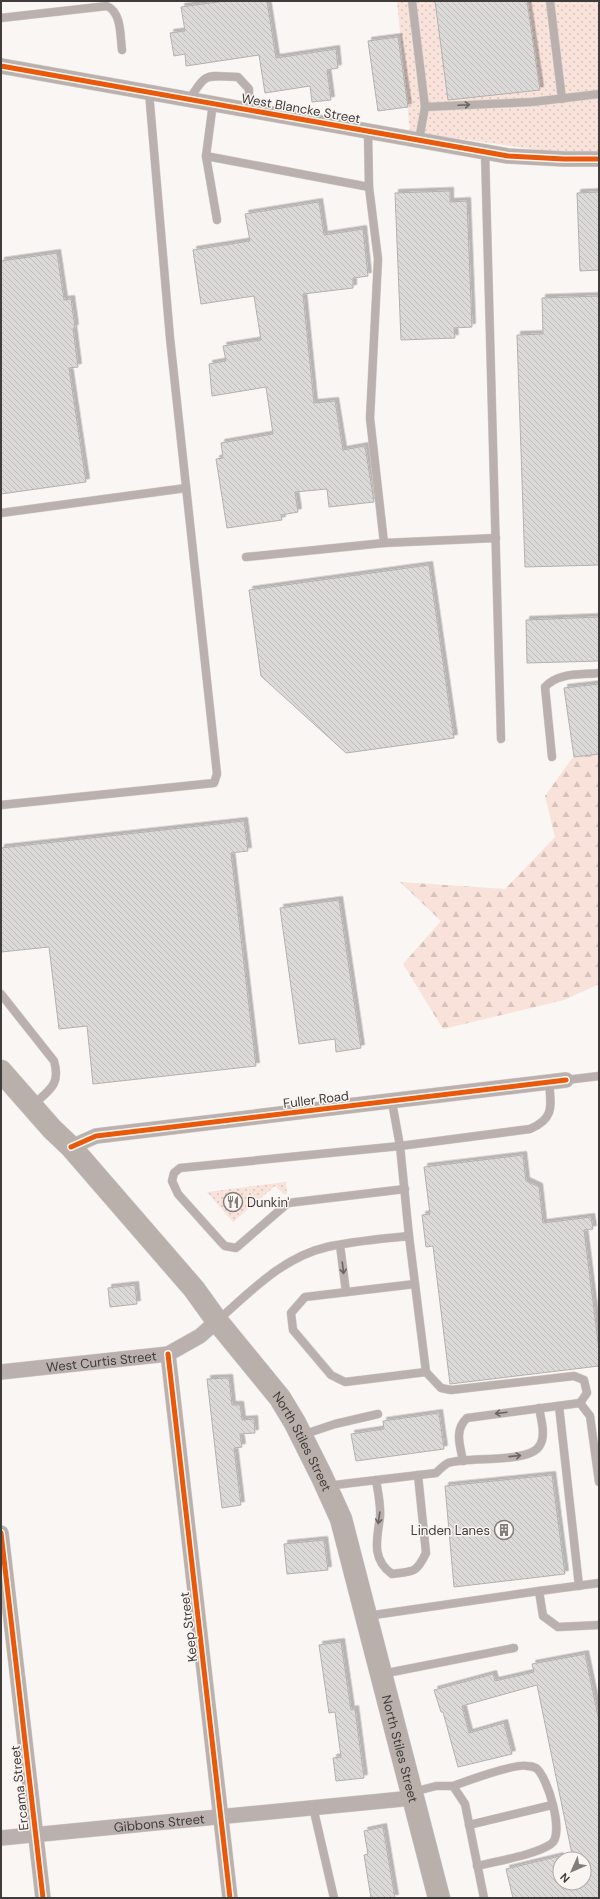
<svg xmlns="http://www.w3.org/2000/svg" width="600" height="1899" font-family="'DM Sans',sans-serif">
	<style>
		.grass { fill: url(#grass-dots) }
		.forest { fill: url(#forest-firs) }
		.building { fill: url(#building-back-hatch); stroke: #b3b1af; filter: url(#shadow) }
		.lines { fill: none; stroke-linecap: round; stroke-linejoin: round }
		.lane-casing { stroke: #d3d1d0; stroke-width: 9 }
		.street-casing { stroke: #d3d1d0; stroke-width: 16 }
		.secondary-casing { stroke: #d3d1d0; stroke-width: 23 }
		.lane { stroke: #bab0ad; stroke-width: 8 }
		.street { stroke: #bab0ad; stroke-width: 15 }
		.secondary { stroke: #b9afab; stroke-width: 22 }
		.cycleway-casing { stroke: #fbf5f2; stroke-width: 8 }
		.cycleway { stroke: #e8590c; stroke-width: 5 }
		.oneway { stroke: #6a6563 }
		.labels { text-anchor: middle; stroke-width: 3; stroke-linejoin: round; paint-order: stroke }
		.street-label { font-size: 13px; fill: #3f3c3b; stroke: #fbf5f2 }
		.poi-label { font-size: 13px; fill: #3f3c3b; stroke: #fbf5f2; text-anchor: start }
	</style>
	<defs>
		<pattern id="grass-dots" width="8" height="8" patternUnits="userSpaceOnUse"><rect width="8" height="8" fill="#f8e2da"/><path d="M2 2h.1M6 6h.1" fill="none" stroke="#d6c3bc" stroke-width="1.8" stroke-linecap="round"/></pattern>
		<pattern id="forest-firs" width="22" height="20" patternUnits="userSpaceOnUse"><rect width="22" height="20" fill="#f8e2da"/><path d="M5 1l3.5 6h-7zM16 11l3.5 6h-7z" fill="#d6c3bc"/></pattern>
		<pattern id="building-back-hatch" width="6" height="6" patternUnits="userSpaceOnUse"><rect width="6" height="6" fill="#dcdad9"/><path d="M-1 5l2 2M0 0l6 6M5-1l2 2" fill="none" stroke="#bebcbb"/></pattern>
		<filter id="shadow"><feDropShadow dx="3.5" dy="-3.5" stdDeviation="0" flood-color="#0004"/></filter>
	</defs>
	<rect width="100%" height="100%" fill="#f9f6f4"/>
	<g class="grass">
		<polygon points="397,1 599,1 599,158 410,132"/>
		<polygon points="286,1182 287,1193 285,1195 275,1186 233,1222 207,1192"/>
	</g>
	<polygon class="forest" points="599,754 599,984 564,1000 443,1029 403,964 441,921 400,882 505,889 555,837 545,796 573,757"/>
	<g class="building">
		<polygon points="225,1 267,1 276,58 336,49 338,68 327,70 331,100 312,102 310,86 265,93 259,55 186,66 185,54 174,56 170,33 185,31 181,7"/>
		<polygon points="435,1 527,1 540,90 448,100"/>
		<polygon points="398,37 408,107 378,111 368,41"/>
		<polygon points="450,191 450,202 467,201 472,327 454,328 455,338 401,340 395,193"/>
		<polygon points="599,192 599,270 580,271 577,193"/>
		<polygon points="319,202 324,235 363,229 368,276 353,278 353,288 303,294 314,403 335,401 343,450 365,446 374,502 329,507 327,489 295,492 298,512 281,515 282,520 227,528 216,459 223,458 221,443 273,434 266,387 212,396 209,364 226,361 223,346 261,340 254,296 201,304 193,250 250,241 245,214"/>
		<polygon points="57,253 64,300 71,299 75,328 73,328 78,367 69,368 86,482 1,494 1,261"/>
		<polygon points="599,296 599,565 525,567 517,335 543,334 542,298"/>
		<polygon points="429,565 454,738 346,753 261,676 249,590"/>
		<polygon points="599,617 599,661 527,663 526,620"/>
		<polygon points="599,684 599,754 574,757 564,688"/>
		<polygon points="244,821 248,851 231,853 256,1066 93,1084 87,1026 59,1029 49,947 1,952 1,848"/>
		<polygon points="339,900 361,1048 336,1052 335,1039 299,1044 280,908"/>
		<polygon points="523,1155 526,1181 539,1187 543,1223 591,1217 593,1229 584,1230 599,1350 599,1366 450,1384 433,1246 426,1247 422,1215 430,1214 424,1167"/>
		<polygon points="135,1285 137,1304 110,1307 108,1288"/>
		<polygon points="229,1378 232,1405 240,1405 242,1420 254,1419 255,1433 240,1434 242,1447 234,1448 241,1505 222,1508 207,1379"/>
		<polygon points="439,1413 444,1449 356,1461 351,1434 384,1429 383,1421"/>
		<polygon points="552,1475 565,1574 454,1587 445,1486"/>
		<polygon points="324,1540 328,1570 287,1574 284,1544"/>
		<polygon points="341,1642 351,1710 355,1709 364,1778 336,1781 333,1758 341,1757 335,1712 329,1713 319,1645"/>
		<polygon points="585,1654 599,1721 599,1898 513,1898 506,1869 560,1856 560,1883 584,1883 584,1859 573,1859 537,1685 462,1706 469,1733 504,1723 512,1754 458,1767 443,1712 441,1712 434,1690 493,1674 495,1681 534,1672 532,1664"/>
		<polygon points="383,1827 395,1898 371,1898 364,1855 368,1854 364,1831"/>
	</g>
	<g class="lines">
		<g class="lane-casing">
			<g id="lane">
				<polyline points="412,1 425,107 419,140"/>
				<polyline points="550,1 562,99"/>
				<path d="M 1,18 L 107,6 C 122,13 120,36 122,50"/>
				<path d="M 190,99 C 206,71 207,76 238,77 L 249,89 L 249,110"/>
				<polyline points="213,103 206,156 369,187"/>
				<polyline points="425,107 532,102 599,94"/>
				<polyline points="368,131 369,187 378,259 370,418 384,543 496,538"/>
				<polyline points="485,152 501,739"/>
				<polyline points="206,156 217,220"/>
				<polyline points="1,513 186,488"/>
				<polyline points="246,557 384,543"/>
				<path d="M 552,757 L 545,687 C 558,672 582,675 599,673"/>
				<polyline points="1,805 214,783 217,774 170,338 149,92"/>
				<path d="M 1,994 L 54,1061 C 61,1085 49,1090 33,1105"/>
				<polyline points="566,1080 599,1076"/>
				<polyline points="392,1102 400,1146 409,1236"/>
				<path d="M 405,1189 L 288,1203 L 236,1248 L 225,1246 L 221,1242 L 178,1194 L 172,1181 L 174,1173 L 180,1168 L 400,1146 L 530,1129 C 555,1118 551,1106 549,1082"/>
				<polyline points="340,1245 346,1292"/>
				<polyline points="415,1284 426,1372"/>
				<path d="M 217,1321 C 250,1292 283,1257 327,1247 C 354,1241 382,1239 409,1236 L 415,1284 L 305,1297 L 291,1313 L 293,1330 L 331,1375 L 345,1382 L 426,1372 L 441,1388 L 451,1390 L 574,1376 L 584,1380 L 587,1393 L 580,1403"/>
				<polyline points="559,1406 579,1586"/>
				<polyline points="302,1435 335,1424 378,1414"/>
				<path d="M 463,1461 C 460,1445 454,1430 467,1418 L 580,1403 L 590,1416 L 599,1482"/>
				<path d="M 376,1480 C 378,1492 381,1505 380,1517 C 377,1539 371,1559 392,1574 C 413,1571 416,1574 426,1553 L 418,1475"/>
				<path d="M 326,1486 L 436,1473 C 439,1470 444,1465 448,1463 C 468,1456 531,1464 540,1445 C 546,1435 541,1419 539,1408"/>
				<polyline points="539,1591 599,1583"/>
				<polyline points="367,1616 539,1591 543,1616 558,1627 599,1625"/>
				<polyline points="382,1674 514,1648"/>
				<path d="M 453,1786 C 467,1781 515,1763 527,1766 C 529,1766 534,1767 536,1768 C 548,1777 565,1835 551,1844 C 535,1855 497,1861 477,1866"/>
				<polyline points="413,1792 436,1786 453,1786 465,1804 484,1898"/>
				<polyline points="313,1807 334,1898"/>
				<polyline points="469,1825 552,1805"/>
			</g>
		</g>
		<g class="street-casing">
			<g id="street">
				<polyline points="1,66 508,156 564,159 599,159"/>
				<polyline points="71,1147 96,1136 566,1080"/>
				<polyline points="168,1354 230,1898"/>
				<path id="s1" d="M 1,1372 L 168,1354 L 200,1336 L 217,1321"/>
				<polyline points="1,1533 43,1898"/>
				<path id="s2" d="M 1,1838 L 413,1798"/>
			</g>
		</g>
		<g class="secondary-casing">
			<g id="secondary">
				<path id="s3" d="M 1,1071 L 52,1129 L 71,1147 L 194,1289 L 217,1321 L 280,1398 L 295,1423 L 322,1477 L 341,1519 L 439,1898"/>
			</g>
		</g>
		<use href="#lane" class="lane"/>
		<use href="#street" class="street"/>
		<use href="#secondary" class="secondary"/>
		<g class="cycleway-casing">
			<g id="cycleway">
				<polyline points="1,66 508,156 564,159 599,159"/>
				<polyline points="71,1147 96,1136 566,1080"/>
				<polyline points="168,1354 230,1898"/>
				<polyline points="1,1533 43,1898"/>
			</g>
		</g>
		<use href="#cycleway" class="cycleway"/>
	</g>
	<defs><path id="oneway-shaft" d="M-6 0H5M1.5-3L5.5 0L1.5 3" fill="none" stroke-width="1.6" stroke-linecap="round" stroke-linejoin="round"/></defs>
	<g class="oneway">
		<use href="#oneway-shaft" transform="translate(464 105) rotate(-3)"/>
		<use href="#oneway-shaft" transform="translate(343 1268) rotate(83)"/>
		<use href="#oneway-shaft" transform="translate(501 1413) rotate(173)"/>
		<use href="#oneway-shaft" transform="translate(515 1456) rotate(-6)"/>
		<use href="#oneway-shaft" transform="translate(379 1518) rotate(98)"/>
	</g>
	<defs>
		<g id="restaurant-ring" transform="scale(1)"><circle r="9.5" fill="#fbf5f2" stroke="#807d7c" stroke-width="1.5"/><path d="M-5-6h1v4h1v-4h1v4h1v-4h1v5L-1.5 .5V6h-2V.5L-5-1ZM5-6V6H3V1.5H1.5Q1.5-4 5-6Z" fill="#807d7c"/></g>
		<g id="building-ring" transform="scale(1)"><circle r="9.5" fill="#fbf5f2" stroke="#807d7c" stroke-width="1.5"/><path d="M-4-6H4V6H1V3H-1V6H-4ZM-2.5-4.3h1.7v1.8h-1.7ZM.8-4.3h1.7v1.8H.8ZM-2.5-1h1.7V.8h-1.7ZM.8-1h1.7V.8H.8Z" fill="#807d7c"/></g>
	</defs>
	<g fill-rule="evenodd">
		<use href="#restaurant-ring" x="233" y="1202"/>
		<use href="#building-ring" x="504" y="1530"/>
	</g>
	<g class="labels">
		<g class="street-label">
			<text transform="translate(301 108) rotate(10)" y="5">West Blancke Street</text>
			<text transform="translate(316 1099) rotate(-7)" y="5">Fuller Road</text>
			<text dy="5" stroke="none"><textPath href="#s1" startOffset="101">West Curtis Street</textPath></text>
			<text dy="5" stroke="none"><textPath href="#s3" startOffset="479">North Stiles Street</textPath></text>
			<text transform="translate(188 1627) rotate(-97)" y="5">Keep Street</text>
			<text dy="5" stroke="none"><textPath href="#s3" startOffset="803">North Stiles Street</textPath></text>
			<text transform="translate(19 1788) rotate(-96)" y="5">Ercama Street</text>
			<text dy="5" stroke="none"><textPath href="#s2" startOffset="159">Gibbons Street</textPath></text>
		</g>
		<g class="poi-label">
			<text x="247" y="1207">Dunkin'</text>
			<text x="490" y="1535" text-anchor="end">Linden Lanes</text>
		</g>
	</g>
	<rect width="600" height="1899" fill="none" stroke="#3f3c3b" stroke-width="4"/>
	<g transform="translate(572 1871) rotate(225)"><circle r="19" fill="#fbf5f2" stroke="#b0aba9"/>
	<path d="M0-3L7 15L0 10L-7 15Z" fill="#807d7c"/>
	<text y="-6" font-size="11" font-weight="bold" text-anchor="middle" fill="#3f3c3b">N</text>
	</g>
</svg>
